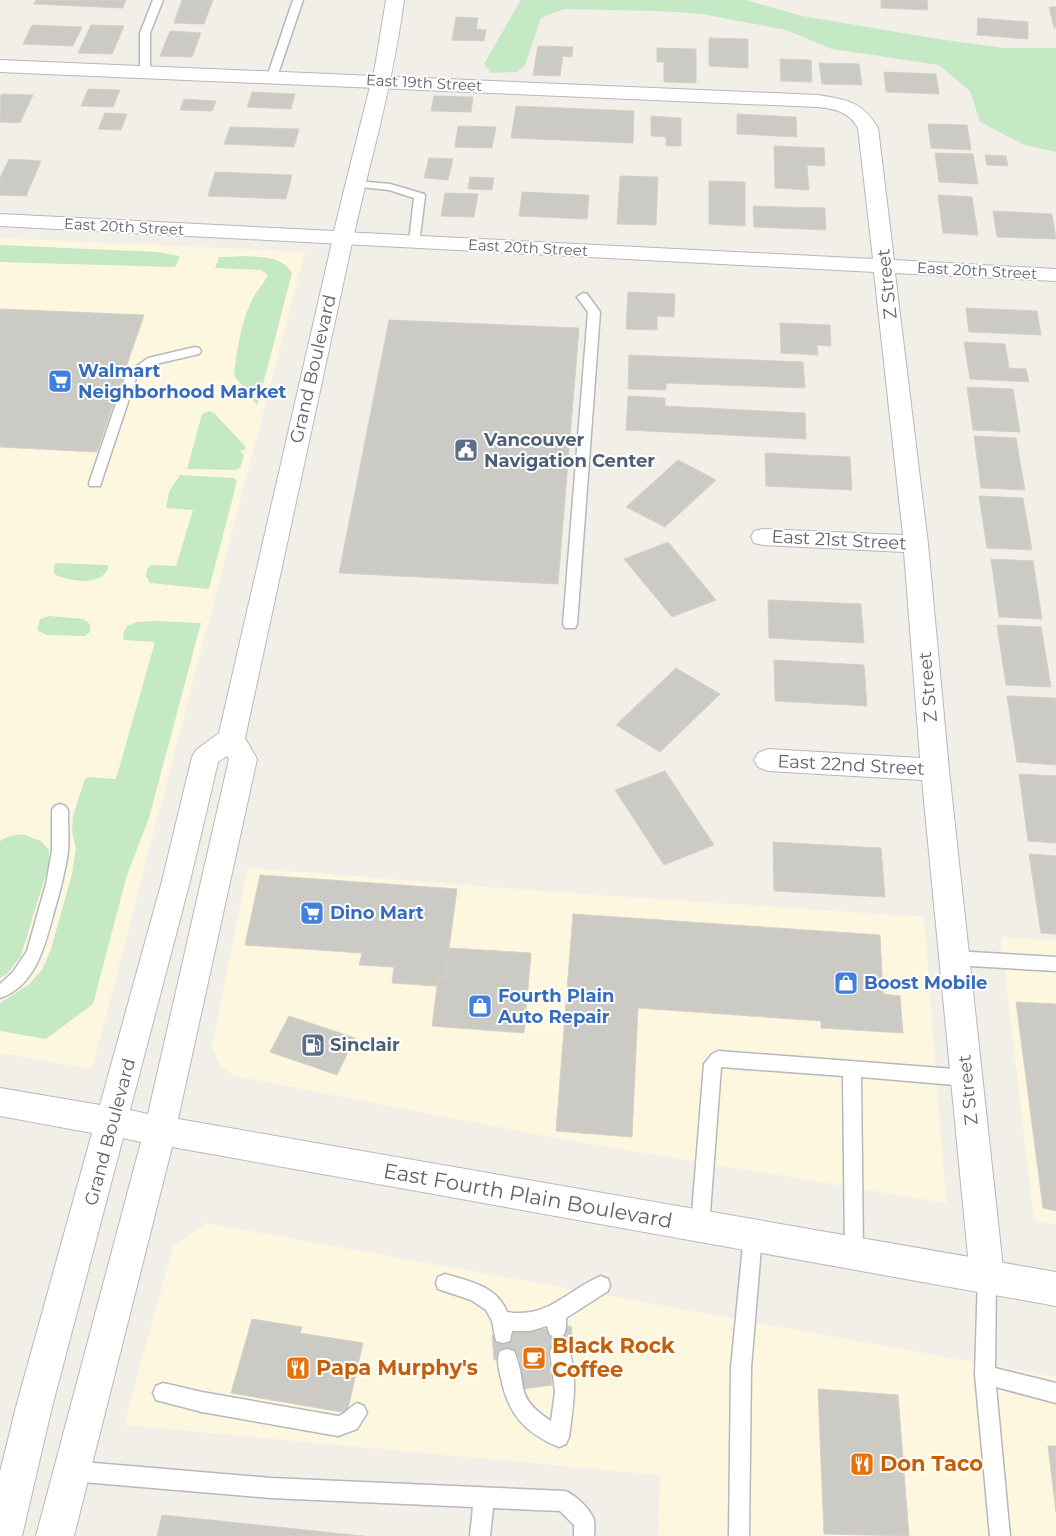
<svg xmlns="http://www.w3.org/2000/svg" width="1056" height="1536" font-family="Montserrat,sans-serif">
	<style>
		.commercial { fill: #fef7e0 }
		.green { fill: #c5e8c5 }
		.building { fill: #cccac5; stroke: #d6d1c6 }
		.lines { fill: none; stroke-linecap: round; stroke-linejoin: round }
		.service-casing { stroke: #b5b8bc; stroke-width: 3 }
		.minor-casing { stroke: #b5b8bc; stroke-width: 2 }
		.tertiary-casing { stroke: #b5b8bc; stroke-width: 2 }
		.secondary-casing { stroke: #b6babf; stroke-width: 2 }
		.service { fill: #fff; fill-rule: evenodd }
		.minor { fill: #fff; fill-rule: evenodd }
		.tertiary { fill: #fff; fill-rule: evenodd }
		.secondary { fill: #fff; fill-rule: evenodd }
		.labels { text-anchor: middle; stroke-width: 4; stroke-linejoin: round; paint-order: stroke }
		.far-street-label { font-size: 15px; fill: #5f6368; stroke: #fff }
		.street-label { font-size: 18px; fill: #5f6368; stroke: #fff }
		.shop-label { font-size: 18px; font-weight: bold; fill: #366cbe; stroke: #fff; text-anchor: start }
		.service-label { font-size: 18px; font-weight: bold; fill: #4e5e75; stroke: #fff; text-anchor: start }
		.near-street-label { font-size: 21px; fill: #5f6368; stroke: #fff }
		.near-food-label { font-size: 21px; font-weight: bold; fill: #c56008; stroke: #fff; text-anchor: start }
	</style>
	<rect width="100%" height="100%" fill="#f1efe8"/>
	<g class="commercial">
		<polygon points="0,238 305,252 92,1069 0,1053"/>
		<polygon points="248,868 568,893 924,917 946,1203 550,1137 235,1076 220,1066 212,1046"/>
		<polygon points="1001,937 1056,940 1056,1224 1034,1221"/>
		<polygon points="206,1223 1056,1377 1056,1536 658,1536 660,1475 124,1425 173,1247"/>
	</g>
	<g class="green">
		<polygon points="521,0 746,0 802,16 945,40 1004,48 1056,48 1056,152 1025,145 980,122 970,91 939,65 832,49 786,30 702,14 659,11 564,9 541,18 525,65 517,72 491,73 484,64"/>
		<polygon points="0,245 157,252 180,256 176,266 172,267 0,262"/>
		<path d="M 219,257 C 240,257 281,251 292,273 C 280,317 270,361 257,405 L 234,375 C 237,349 241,321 253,298 C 257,290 264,284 268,275 L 261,270 L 215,268 Z"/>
		<polygon points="209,411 214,413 245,446 246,449 240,451 244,456 240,468 236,470 187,469 202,414"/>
		<polygon points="180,475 234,478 237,481 209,589 150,583 146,576 147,569 152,565 176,566 193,510 166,508 169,492"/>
		<path d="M 57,563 L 107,565 L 109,566 C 103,587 70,582 54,574 L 54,565 Z"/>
		<polygon points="49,616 83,619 90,624 90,632 85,636 46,635 37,630 40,619"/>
		<polygon points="156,621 201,623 149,818 127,875 93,1004 46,1039 0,1031 0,1003 28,985 42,970 51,949 72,874 76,848 72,832 73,816 85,779 88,777 116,779 155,642 124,640 123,634 127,626 137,622"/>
		<polygon points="22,834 41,841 49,850 49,864 21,956 8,973 0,978 0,841 10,836"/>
	</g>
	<g class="building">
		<polygon points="36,0 126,0 123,8 34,4"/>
		<polygon points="182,0 213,0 204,24 174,23"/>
		<polygon points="881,0 927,0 928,10 881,8"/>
		<polygon points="1049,7 1056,7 1056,28 1054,28"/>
		<polygon points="456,17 478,18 476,29 486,30 484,41 452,40"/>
		<polygon points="978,18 1028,22 1028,39 977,35"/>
		<polygon points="32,25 82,27 73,46 23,44"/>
		<polygon points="91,25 124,26 112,54 78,53"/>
		<polygon points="170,31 201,33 192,57 160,56"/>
		<polygon points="709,38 748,39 748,68 709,66"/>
		<polygon points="538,46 573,47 572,57 563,56 560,76 533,75"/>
		<polygon points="657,48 696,49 696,83 664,82 664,62 657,62"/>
		<polygon points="780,59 811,60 812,82 781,81"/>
		<polygon points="819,63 859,64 862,85 822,84"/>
		<polygon points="884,72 936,74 939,94 886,92"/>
		<polygon points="88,89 120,90 113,107 81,106"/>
		<polygon points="252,92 295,94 291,109 247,107"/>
		<polygon points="1,94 33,95 20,123 0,122"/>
		<polygon points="434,96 473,97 471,112 431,111"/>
		<polygon points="184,99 216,101 212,111 180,110"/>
		<polygon points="516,106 634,111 633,143 511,138"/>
		<polygon points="105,113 127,114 121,130 98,129"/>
		<polygon points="737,114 796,117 797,137 737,134"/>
		<polygon points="651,116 681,118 681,146 666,146 666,137 651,136"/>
		<polygon points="928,124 967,125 971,150 931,148"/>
		<polygon points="458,126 496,127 492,148 455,147"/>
		<polygon points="230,127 299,129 294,147 224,144"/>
		<polygon points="774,146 824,148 825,166 807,165 809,190 775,188"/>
		<polygon points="935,153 973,154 978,184 939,182"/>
		<polygon points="985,155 1006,156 1008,166 987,165"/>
		<polygon points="429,158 453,159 448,180 424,178"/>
		<polygon points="9,159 41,161 26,196 0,195 0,178"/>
		<polygon points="215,172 292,175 286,199 208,196"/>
		<polygon points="620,176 658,177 656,225 617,224"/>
		<polygon points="470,177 494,178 492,190 468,189"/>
		<polygon points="709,181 745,182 745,226 709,224"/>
		<polygon points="522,192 589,195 587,219 519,216"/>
		<polygon points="445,193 478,194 474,217 441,216"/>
		<polygon points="938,195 972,197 978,235 943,233"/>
		<polygon points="753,206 825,208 826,230 754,227"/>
		<polygon points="993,211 1052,214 1056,239 997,237"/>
		<polygon points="628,292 675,294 674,317 657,316 657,330 626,329"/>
		<polygon points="966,308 1037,311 1041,335 969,332"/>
		<polygon points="0,309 144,315 97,452 0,447"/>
		<polygon points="389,320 579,328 558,584 339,573"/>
		<polygon points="780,323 830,325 831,346 817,345 818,355 781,353"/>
		<polygon points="964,342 1005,344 1009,368 1026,369 1029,382 970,379"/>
		<polygon points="629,355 803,362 805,388 666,383 666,390 628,389"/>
		<polygon points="967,387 1013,389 1020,432 973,430"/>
		<polygon points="628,396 665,398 665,406 805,413 806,439 626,430"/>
		<polygon points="974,436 1016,438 1025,490 981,488"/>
		<polygon points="765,453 850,457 852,490 766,486"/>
		<polygon points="678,460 716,480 665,527 626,507"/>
		<polygon points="979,496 1023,498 1032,550 987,548"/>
		<polygon points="668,542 716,600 672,617 624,559"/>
		<polygon points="991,559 1033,561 1042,619 999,617"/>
		<polygon points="768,600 861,604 864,643 769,638"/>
		<polygon points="997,625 1041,627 1051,687 1006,685"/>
		<polygon points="774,660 864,665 867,706 775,701"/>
		<polygon points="676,668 720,694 660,752 616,725"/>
		<polygon points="1007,696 1056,698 1056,765 1017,762"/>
		<polygon points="665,771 714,845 664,865 615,790"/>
		<polygon points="1019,774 1056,776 1056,843 1028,841"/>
		<polygon points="773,842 881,848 885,897 774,891"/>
		<polygon points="1029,854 1056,856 1056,934 1041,933"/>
		<polygon points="260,875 457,889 445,979 438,979 437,986 392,983 394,967 359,965 362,953 245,945"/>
		<polygon points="573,914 880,935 883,994 900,996 903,1033 821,1028 821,1021 638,1008 632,1137 556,1131"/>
		<polygon points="449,948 531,953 524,1033 432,1026 438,979 445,979"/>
		<polygon points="1016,1002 1056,1004 1056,1211 1043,1208"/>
		<polygon points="289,1016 355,1038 337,1075 270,1052"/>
		<polygon points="252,1319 302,1327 300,1333 363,1343 347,1413 231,1393"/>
		<polygon points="571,1326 574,1351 548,1354 552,1385 522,1389 519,1357 494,1360 492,1335"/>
		<polygon points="818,1389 898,1395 909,1536 824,1534"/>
		<polygon points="1048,1446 1056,1446 1056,1512"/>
		<polygon points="162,1515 363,1536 157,1536"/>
	</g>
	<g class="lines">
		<g class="service-casing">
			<g id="service">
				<polygon points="153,0 163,0 150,33 150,71 145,74 140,71 140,33"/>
				<polygon points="293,0 303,0 277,77 276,79 268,79 267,77"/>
				<polygon points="356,181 390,184 424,194 425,196 419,244 411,244 409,242 414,198 389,190 352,186 351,184"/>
				<polygon points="583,293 587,294 600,312 577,624 575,628 565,628 563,624 588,312 577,297"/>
				<polygon points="195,347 199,348 201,351 199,354 156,364 136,378 100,486 90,486 89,483 126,374 148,358"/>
				<path d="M 60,804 L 65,806 L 68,810 C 68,824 69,838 68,852 C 65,872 60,892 54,912 C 45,945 36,986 0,998 L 0,984 L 13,972 L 27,951 L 46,884 L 52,851 L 52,810 L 55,806 Z"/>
				<polygon points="954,951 1056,957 1056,971 954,965 948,963 946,958 948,953"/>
				<polygon points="718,1051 967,1070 973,1073 976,1078 973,1083 967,1086 861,1077 863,1252 861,1258 854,1261 847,1258 845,1252 843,1076 721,1067 709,1226 706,1232 700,1235 694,1232 691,1226 704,1064 712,1054"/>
				<polygon points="753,1226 759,1229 762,1235 751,1368 749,1536 729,1536 731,1368 744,1235 747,1229"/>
				<polygon points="987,1268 994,1271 996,1277 995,1368 1056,1383 1056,1403 996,1387 1010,1536 990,1536 975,1375 978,1277 980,1271"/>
				<path d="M 445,1274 C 469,1281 497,1286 507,1312 C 548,1319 567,1290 601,1276 L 608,1279 L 610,1285 L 608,1291 L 566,1318 L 566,1328 L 564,1335 L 557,1337 L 550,1335 L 547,1326 L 530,1331 L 512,1331 L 510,1341 L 503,1343 L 496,1341 L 492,1321 L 486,1310 L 471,1300 L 438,1289 L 436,1283 L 438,1277 Z"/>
				<path d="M 560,1343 L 567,1345 C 579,1374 573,1407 569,1437 L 566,1444 L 559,1447 C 525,1433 508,1414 501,1378 C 499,1369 496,1360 500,1351 L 507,1349 L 514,1351 C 529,1387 512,1395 551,1421 L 555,1392 L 550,1352 L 553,1345 Z"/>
				<path d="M 163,1383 L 202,1392 L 338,1416 C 346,1414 349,1407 357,1403 L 364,1406 L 367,1413 L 357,1429 L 338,1436 L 202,1412 L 156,1400 L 153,1393 L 156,1386 Z"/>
				<path d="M 71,1461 L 271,1478 L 565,1491 C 575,1495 590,1508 594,1520 C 595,1525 594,1531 594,1536 L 574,1536 L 574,1525 L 560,1511 L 493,1508 L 490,1536 L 470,1536 L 473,1507 L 271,1498 L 71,1481 L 64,1478 L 61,1471 L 64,1464 Z"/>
			</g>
		</g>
		<g class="minor-casing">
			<path id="minor" d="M 0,60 L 818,95 C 847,100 862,101 878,128 L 894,260 L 1056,269 L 1056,281 L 895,273 L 928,544 L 949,770 L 1004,1277 L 999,1289 L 987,1293 L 975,1289 L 970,1277 L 922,780 L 768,771 L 758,767 L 754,760 L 758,753 L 768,749 L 920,758 L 904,552 L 763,545 L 754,543 L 751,537 L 754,531 L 763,529 L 903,535 L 874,272 L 343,244 L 336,242 L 333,238 L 336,234 L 343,232 L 873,259 L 858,128 C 849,112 836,109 818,107 L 0,72 Z"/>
		</g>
		<g class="tertiary-casing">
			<polygon id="tertiary" points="357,172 364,174 367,178 353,238 350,242 343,244 0,226 0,214 334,231 347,178 350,174"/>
		</g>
		<g class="secondary-casing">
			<g id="secondary">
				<path d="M 386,0 L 404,0 C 396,60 382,119 367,178 L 364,182 L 357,184 L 350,182 L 347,178 L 375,67 Z"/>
				<path d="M 343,232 L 350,234 L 353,238 L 245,738 L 257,759 L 178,1119 L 1056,1272 L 1056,1306 L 172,1147 L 74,1536 L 36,1536 L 141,1142 L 123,1138 L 52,1407 L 22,1536 L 0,1536 L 0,1472 L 16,1407 L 92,1133 L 0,1116 L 0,1088 L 100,1105 L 162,881 L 192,757 L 196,750 L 219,733 L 333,238 L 336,234 ZM 227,756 L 229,759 L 148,1114 L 130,1110 L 190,881 L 218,762 Z"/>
			</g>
		</g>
		<use href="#service" class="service"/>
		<use href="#minor" class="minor"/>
		<use href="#tertiary" class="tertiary"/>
		<use href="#secondary" class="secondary"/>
	</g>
	<defs>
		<g id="supermarket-square" transform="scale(1.25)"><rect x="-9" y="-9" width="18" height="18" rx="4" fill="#3f7fe0" stroke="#fff"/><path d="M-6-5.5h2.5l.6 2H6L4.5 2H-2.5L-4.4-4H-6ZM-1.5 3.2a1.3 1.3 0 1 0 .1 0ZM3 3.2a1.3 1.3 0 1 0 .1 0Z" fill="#fff"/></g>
		<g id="civic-square" transform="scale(1.25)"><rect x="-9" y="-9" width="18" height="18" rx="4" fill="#5c6f8a" stroke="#fff"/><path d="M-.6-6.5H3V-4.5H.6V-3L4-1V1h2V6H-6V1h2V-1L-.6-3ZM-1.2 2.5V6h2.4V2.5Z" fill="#fff"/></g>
		<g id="shop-square" transform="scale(1.25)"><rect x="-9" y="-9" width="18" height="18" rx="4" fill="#3f7fe0" stroke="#fff"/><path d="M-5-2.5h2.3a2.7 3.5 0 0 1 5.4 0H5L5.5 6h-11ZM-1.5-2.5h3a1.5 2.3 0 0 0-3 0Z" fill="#fff"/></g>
		<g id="fuel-square" transform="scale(1.25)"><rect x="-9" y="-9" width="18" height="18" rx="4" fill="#5c6f8a" stroke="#fff"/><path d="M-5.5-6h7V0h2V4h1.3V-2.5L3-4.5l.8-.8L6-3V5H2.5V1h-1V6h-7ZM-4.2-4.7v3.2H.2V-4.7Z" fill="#fff"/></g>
		<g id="cafe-square" transform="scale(1.25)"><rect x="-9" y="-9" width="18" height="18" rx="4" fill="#e8710a" stroke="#fff"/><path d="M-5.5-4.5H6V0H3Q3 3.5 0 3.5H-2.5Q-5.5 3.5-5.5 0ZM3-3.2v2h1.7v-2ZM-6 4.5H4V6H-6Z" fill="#fff"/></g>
		<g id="restaurant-square" transform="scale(1.25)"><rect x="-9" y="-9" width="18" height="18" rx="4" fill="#e8710a" stroke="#fff"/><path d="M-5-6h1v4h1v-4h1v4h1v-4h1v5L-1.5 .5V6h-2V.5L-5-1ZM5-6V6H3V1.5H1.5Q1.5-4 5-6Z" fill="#fff"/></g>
	</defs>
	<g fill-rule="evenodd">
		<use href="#supermarket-square" x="60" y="381"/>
		<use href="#civic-square" x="466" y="450"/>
		<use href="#supermarket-square" x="312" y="913"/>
		<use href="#shop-square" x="846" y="983"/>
		<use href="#shop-square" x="480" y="1006"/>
		<use href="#fuel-square" x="313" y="1045"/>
		<use href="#cafe-square" x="534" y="1358"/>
		<use href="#restaurant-square" x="298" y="1368"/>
		<use href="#restaurant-square" x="862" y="1464"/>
	</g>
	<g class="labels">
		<g class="far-street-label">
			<text transform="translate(424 83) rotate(3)" y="5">East 19th Street</text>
			<text transform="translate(124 227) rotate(3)" y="5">East 20th Street</text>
			<text transform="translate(528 248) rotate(3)" y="5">East 20th Street</text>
			<text transform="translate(977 271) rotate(3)" y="5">East 20th Street</text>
		</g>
		<g class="street-label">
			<text transform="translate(887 284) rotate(-96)" y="6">Z Street</text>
			<text transform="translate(313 369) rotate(-77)" y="6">Grand Boulevard</text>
			<text transform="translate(839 540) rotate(3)" y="6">East 21st Street</text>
			<text transform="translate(928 687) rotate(-95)" y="6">Z Street</text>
			<text transform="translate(851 765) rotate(3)" y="6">East 22nd Street</text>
			<text transform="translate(968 1090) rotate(-96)" y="6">Z Street</text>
			<text transform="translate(110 1132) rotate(-75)" y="6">Grand Boulevard</text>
		</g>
		<g class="shop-label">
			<text x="78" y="377">Walmart<tspan x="78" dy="21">Neighborhood Market</tspan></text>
			<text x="330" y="919">Dino Mart</text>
			<text x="864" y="989">Boost Mobile</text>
			<text x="498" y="1002">Fourth Plain<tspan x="498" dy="21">Auto Repair</tspan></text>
		</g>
		<g class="service-label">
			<text x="484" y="446">Vancouver<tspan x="484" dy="21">Navigation Center</tspan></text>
			<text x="330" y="1051">Sinclair</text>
		</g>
		<g class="near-street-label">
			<text transform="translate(528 1196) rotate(10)" y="7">East Fourth Plain Boulevard</text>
		</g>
		<g class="near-food-label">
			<text x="552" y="1353">Black Rock<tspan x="552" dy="24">Coffee</tspan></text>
			<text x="316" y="1375">Papa Murphy's</text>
			<text x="880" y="1471">Don Taco</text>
		</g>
	</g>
</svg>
